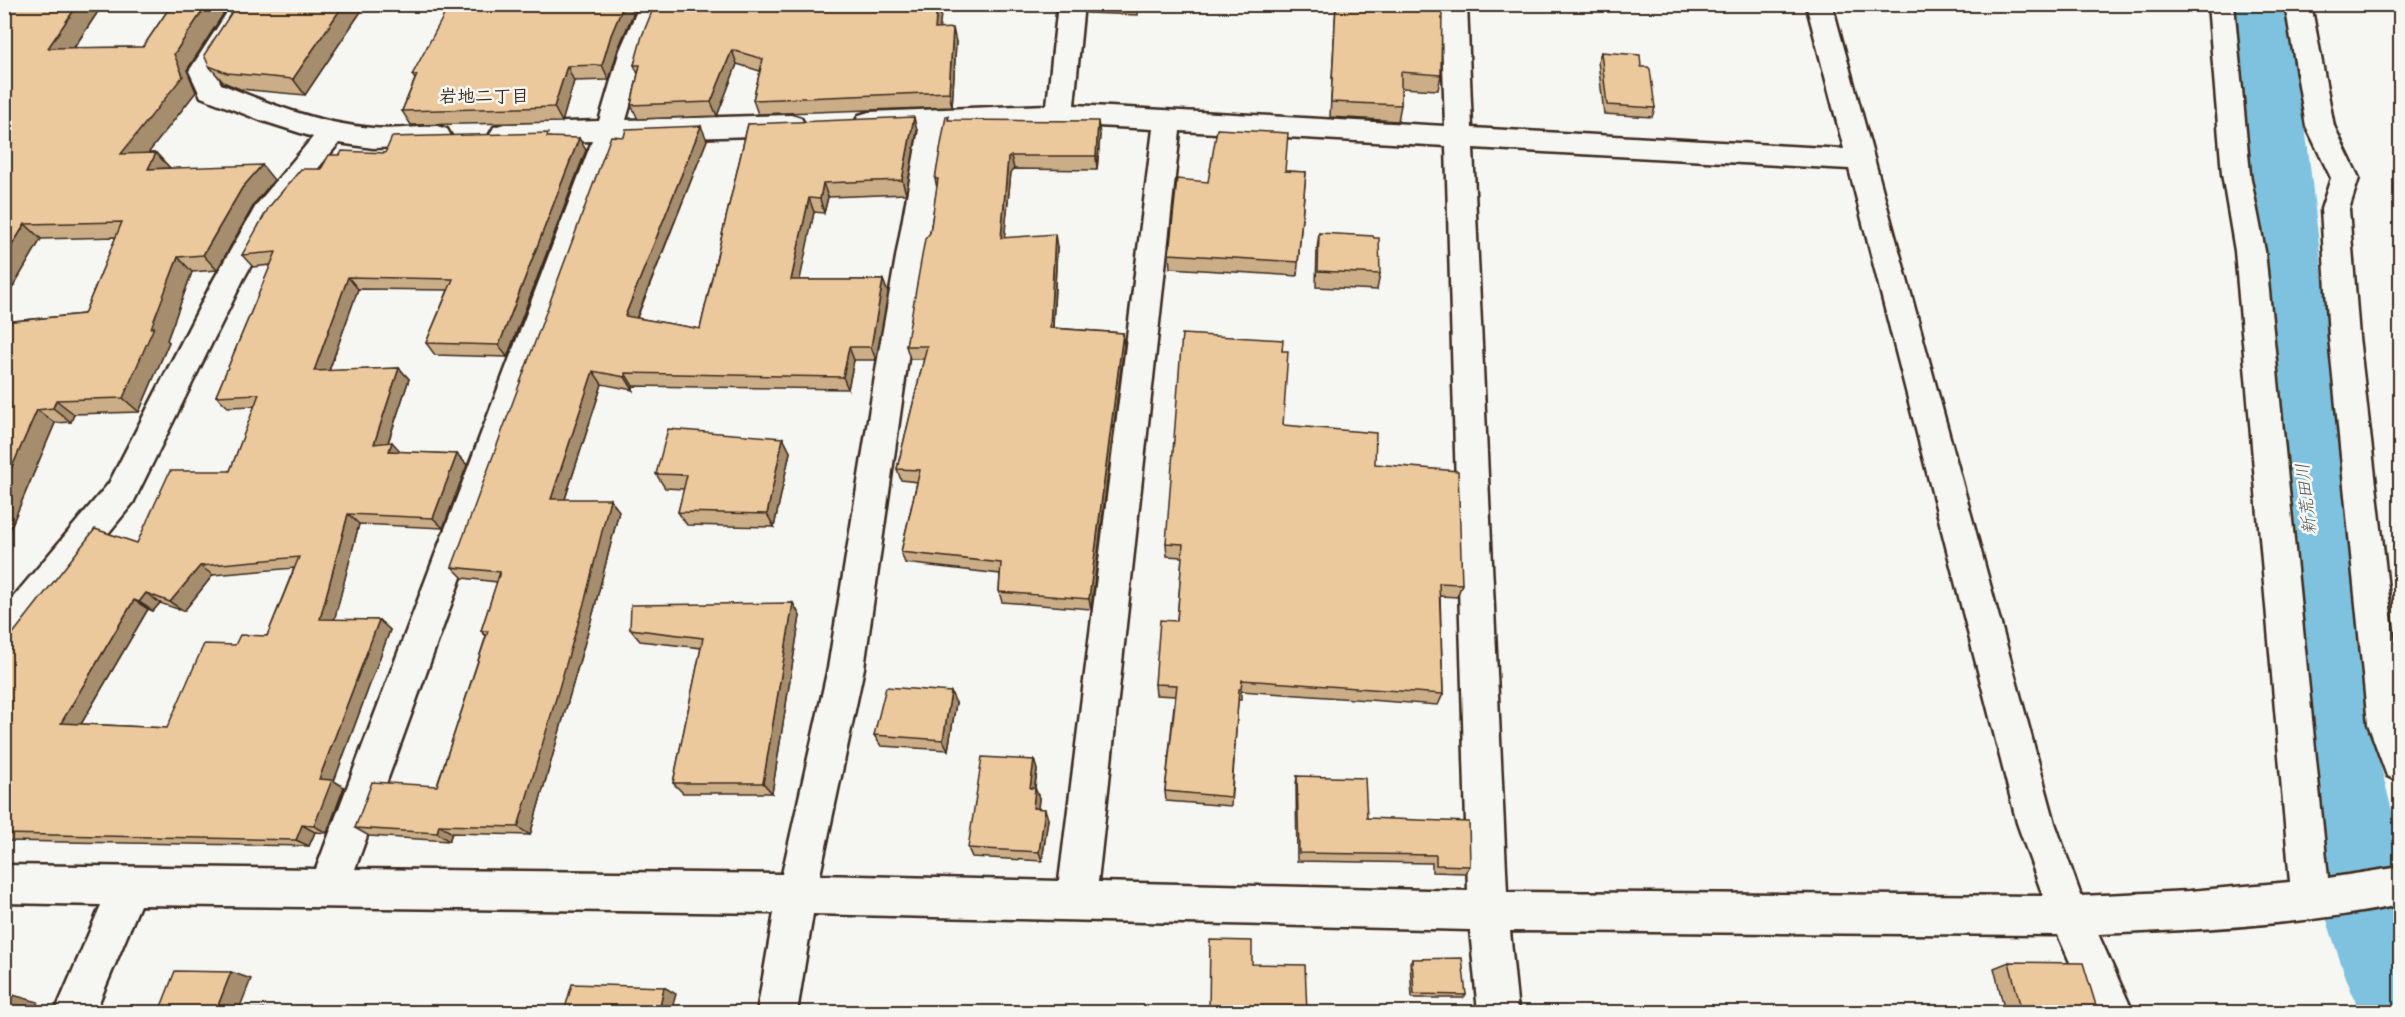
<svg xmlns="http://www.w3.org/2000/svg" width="2405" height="1017" font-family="Pangolin,'Klee One',sans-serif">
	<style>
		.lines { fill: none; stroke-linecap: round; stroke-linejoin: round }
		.river { fill: #7ec2df; fill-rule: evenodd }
		.minor-casing { stroke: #3b2a1e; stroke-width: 5 }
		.minor { fill: #f6f6f2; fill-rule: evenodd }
		.wall { fill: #cbad87; stroke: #3b2a1e; stroke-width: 1.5; fill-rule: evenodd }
		.shaded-wall { fill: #a58d6e; stroke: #3b2a1e; stroke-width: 1.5 }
		.building { fill: #ecc99d; stroke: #3b2a1e; stroke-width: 1.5; fill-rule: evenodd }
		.labels { text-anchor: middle; stroke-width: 5; stroke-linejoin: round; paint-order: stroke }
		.neighbourhood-label { font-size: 18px; font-weight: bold; fill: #3b2a1e; stroke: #f6f6f2 }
		.water-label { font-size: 18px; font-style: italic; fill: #4f5858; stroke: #f6f6f2 }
	</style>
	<rect width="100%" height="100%" fill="#f6f6f2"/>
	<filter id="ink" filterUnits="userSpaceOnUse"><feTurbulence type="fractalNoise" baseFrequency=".0167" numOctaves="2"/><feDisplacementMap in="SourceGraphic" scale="12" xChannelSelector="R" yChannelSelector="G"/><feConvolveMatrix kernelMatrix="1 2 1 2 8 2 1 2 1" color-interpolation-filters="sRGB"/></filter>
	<g filter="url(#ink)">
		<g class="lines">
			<path class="river" d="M 2224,4 L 2288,4 L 2309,157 L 2378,755 L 2400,843 L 2400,1012 L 2360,1012 L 2359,1010 C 2325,929 2305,841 2286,755 L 2239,157 Z"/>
			<g class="minor-casing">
				<g id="minor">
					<path d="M 226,4 L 252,4 L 252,14 L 215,71 L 221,84 C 270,104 319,124 372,128 C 393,130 416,127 437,126 L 447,129 L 451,136 L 447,143 L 437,146 L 373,148 L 339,143 L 277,218 L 243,280 L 133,503 L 16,646 L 4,651 L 4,608 L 109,483 L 214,279 L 257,204 L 313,137 L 260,120 L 201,97 L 189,71 L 226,14 Z"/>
					<path d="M 640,4 L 666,4 L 646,50 L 626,120 L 791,115 L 801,118 L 805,125 L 801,132 L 791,135 L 620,140 L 355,869 L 782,874 L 828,668 L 879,352 L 919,129 L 869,132 L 859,129 L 855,122 L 859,115 L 869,112 L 1047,105 L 1058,4 L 1084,4 L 1074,105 L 1445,126 L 1441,4 L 1467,4 L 1472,128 L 1844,149 L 1806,4 L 1832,4 L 2055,823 L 2081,896 L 2190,891 L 2290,882 L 2235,251 L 2222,174 L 2208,4 L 2234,4 L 2250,174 L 2265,251 L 2328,878 L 2400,867 L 2400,905 C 2301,925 2199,930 2098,934 L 2133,1012 L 2092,1012 L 2058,935 L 1510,931 L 1518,1012 L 1478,1012 L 1470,930 L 813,914 L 797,1012 L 757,1012 L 774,913 L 140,905 L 95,1012 L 55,1012 L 101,905 L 4,903 L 4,865 L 316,869 L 592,141 L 504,144 L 494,141 L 490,134 L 494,127 L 504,124 L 599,121 L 620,50 ZM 1060,124 L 1153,129 L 1059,881 L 820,875 L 864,668 L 909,352 L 947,128 ZM 1180,131 L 1446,146 L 1468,891 L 1098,882 ZM 1473,148 L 1849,169 L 2017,823 L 2043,896 L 1507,892 Z"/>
					<polygon points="2285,4 2311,4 2334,126 2359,178 2349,209 2359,337 2400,693 2400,782 2387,776 2368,724 2329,337 2321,209 2331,178 2306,126"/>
				</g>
			</g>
			<use href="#minor" class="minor"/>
		</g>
		<g class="wall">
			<polygon points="4,4 103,4 74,48 143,47 172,4 217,4 224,13 187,70 196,92 148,153 156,153 170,168 274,180 255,203 217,270 192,272 167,340 169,342 139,412 74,414 71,422 55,423 10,529 5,529 4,531 4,322 84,314 116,237 41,239 4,302"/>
			<polygon points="237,4 366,4 305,95 240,89 223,82 209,66"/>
			<polygon points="655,4 942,4 939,28 956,42 952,107 758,114 753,100 760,71 737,64 717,116 638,119 631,105 638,74 634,65"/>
			<polygon points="1086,4 1139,4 1138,15 1087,13"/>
			<polygon points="1336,4 1429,4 1429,10 1441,75 1438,90 1401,88 1401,105 1398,121 1330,117"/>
			<polygon points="633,14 618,49 609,80 574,81 562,122 411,125 402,111 415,79 412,75"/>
			<polygon points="1601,52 1641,67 1655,108 1652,117 1604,114 1598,61"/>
			<polygon points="948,116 949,120 1100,135 1097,170 1014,169 1011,172 1004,238 1057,247 1053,328 1123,333 1124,345 1091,609 1002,602 999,592 1000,574 905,563 901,552 917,482 901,480 897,469 924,359 910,359 906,346 930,233 937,188 935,179"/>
			<polygon points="748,124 917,131 906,194 828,197 824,213 814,212 799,280 883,280 888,293 876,360 854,360 848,389 633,386 633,390 602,384 565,499 619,511 594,610 530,835 452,833 449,841 369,836 355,828 437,786 486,636 481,631 497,582 463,578 452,567 707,140 637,318 700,329"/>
			<path d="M 550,137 L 586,150 L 507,357 L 435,355 L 426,343 L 448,290 L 358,289 L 329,371 L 399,368 L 409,379 L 388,443 L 401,452 L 457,454 L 467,465 L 443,528 L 359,524 L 334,620 L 379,620 L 390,630 L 334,781 L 344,787 L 327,833 L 315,832 L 309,846 L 4,841 L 4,645 L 230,471 L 255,406 L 228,407 L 216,396 L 271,265 L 253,267 L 242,255 L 321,169 L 340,155 L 385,153 ZM 294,568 L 267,636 L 235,645 L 167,728 L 81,724 L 148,609 L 153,611 L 160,603 L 184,611 L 213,575 Z"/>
			<polygon points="1285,171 1306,172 1297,276 1170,268 1169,254 1208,182"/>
			<polygon points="1319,233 1380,274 1377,290 1316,287 1317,249"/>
			<polygon points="1282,351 1283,425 1375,464 1462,584 1457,597 1440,596 1443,694 1438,705 1241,691 1241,700 1238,700 1231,806 1166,801 1165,791 1175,696 1156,695 1155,684 1177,621 1182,557 1167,556 1166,543"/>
			<polygon points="783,438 790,452 774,527 687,525 678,512 684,489 665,488 656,474"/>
			<polygon points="793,603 800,616 772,793 683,793 673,783 701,648 640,641 630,629"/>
			<polygon points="956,703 948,750 881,746 874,735"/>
			<polygon points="1034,760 1037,770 1035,788 1039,798 1038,809 1048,819 1042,861 972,857 968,848"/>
			<polygon points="1297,776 1367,818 1470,866 1465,873 1432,872 1432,863 1297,861 1296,785"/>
			<polygon points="1412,959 1466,995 1463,998 1412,998 1410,962"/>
			<polygon points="2009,962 2098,1012 2005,1012 1994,968"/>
		</g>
		<g class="shaded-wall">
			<polygon points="78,4 103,4 63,64 48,48"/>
			<polygon points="207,4 217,4 224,13 187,70 196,92 135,170 121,154 174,54"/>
			<polygon points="344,4 366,4 305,95 293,79"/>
			<polygon points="624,4 629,4 633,14 618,49 609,80 602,65 611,35"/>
			<polygon points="937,4 942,4 938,43 935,29"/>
			<polygon points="953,28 956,42 952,107 949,92"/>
			<polygon points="732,50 737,64 717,116 711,102"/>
			<polygon points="567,66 574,81 562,122 554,107"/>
			<polygon points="914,117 917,131 906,194 902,180"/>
			<polygon points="1098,121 1100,135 1097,170 1096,156"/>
			<polygon points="701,126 707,140 632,329 625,316"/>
			<polygon points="579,138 586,150 507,357 499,345"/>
			<polygon points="156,153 170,168 148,169"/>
			<polygon points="1011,156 1014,169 1011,172 1003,252 1001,238 1008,158"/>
			<polygon points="262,165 274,180 255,203 217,270 203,255 242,188"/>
			<polygon points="823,183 828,197 824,213 820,199"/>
			<polygon points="809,198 814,212 797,294 791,280"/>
			<polygon points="25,224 41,239 4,302 4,258"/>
			<polygon points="1055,234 1057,247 1052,341 1050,328"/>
			<polygon points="178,257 192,272 167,340 169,342 139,412 123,398"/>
			<polygon points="348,277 358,289 325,382 314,371"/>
			<polygon points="883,280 888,293 876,360 871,347"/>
			<polygon points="1123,333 1124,345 1091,609 1089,599"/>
			<polygon points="849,347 854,360 848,389 843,377"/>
			<polygon points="399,368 409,379 384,454 374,444"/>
			<polygon points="593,371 602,384 561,511 551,499"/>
			<polygon points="625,373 633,386 633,390 625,377"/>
			<polygon points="56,400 74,414 71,422 53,408"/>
			<polygon points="37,410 55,423 10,529 4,525 4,485"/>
			<polygon points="783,438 790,452 774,527 767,514"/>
			<polygon points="392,442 402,453 389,451"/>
			<polygon points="457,454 467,465 443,528 433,518"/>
			<polygon points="610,499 619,511 594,610 530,835 518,827"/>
			<polygon points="348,514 359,524 332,629 320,619"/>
			<polygon points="200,566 213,575 184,611 170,602"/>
			<polygon points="146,593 160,603 153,611 139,602"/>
			<polygon points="134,600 148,609 77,731 61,723"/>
			<polygon points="793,603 800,616 772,793 763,783"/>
			<polygon points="379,620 390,630 334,781 344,787 327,833 314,826 319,779"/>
			<polygon points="951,692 956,703 948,750 943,740"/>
			<polygon points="1034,760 1037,770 1033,797 1030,788"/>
			<polygon points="1035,788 1039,798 1037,818 1033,808"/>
			<polygon points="1045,809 1048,819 1042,861 1039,852"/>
			<polygon points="302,825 315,832 309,846 296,840"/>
			<polygon points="439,825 452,833 449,841 437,833"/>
			<polygon points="231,972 251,979 238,1012 217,1008"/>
			<polygon points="664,987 676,994 671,1012 659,1012"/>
			<polygon points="13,995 38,1002 33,1012 5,1012"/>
			<polygon points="292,1010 301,1012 291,1012"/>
		</g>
		<g class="building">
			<polygon points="4,4 78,4 48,48 143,47 172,4 207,4 174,54 183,76 121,154 156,153 148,169 262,165 242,188 203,255 178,257 151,328 154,327 123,398 56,400 53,408 37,410 4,485 4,322 84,314 122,222 25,224 4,258"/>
			<polygon points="237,4 344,4 293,79 227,73 209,66 204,55"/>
			<polygon points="450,4 624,4 611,35 602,65 567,66 554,107 402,111 417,75 412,75"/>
			<polygon points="655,4 937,4 935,29 953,28 949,92 753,100 763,59 732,50 711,102 631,105 640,65 634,65 642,36"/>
			<polygon points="1336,4 1429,4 1429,10 1442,11 1441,75 1401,72 1401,105 1331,102"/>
			<polygon points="1601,52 1640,55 1641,67 1648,67 1650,69 1655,108 1607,105"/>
			<polygon points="946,116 948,116 948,120 1098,121 1096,156 1011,156 1008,158 1001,238 1055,234 1050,328 1123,333 1089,599 999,592 1001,563 901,552 920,470 897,469 927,346 906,346 925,239 930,233 938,179 935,179"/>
			<polygon points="914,117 902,180 823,183 820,199 809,198 791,280 883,280 871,347 849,347 843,377 625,373 625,377 593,371 551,499 610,499 585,600 518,827 439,825 437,833 355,828 372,782 437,786 488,631 481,631 500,572 452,567 611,136 624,137 626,129 701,126 625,316 700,329 748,124"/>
			<polygon points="1217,129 1288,133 1285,171 1306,172 1298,262 1169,254 1177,179 1208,182"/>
			<path d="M 548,133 L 547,137 L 579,138 L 499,345 L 426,343 L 453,279 L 348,277 L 314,371 L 399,368 L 374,444 L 392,442 L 389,451 L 457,454 L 433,518 L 348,514 L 320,619 L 379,620 L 319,779 L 332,780 L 314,826 L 302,825 L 296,840 L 4,834 L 4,656 L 6,653 L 4,653 L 4,645 L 95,529 L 137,543 L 170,471 L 230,471 L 259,394 L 216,396 L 276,252 L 242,255 L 269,207 L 301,169 L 321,169 L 329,155 L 340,155 L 342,151 L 385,153 L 392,137 ZM 299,557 L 267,636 L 240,635 L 235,645 L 204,644 L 167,728 L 61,723 L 134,600 L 139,602 L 146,593 L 170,602 L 200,566 Z"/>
			<polygon points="1319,233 1373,236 1374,238 1379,238 1380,274 1318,271"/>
			<polygon points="1182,334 1283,340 1282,351 1288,351 1283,425 1376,433 1375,464 1458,471 1462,584 1439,583 1443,694 1242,680 1241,689 1239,689 1231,797 1165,791 1177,685 1155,684 1160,620 1177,621 1183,544 1166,543"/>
			<polygon points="668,429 783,438 767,514 678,512 687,475 656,474"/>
			<polygon points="793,603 763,783 673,783 703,638 630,629 631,605"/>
			<polygon points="886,687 951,692 943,740 874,735"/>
			<polygon points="982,757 1034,760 1030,788 1035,788 1033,808 1045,809 1039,852 968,848"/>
			<polygon points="1297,776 1365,778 1367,818 1469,822 1470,866 1436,865 1436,855 1299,853"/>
			<polygon points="1210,940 1252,941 1252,964 1305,965 1307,1012 1353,1012 1209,1012"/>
			<polygon points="1462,958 1466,995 1414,994 1412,959"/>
			<polygon points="2009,962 2083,963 2098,1012 2022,1012"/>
			<polygon points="175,971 231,972 217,1008 292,1010 291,1012 159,1012"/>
			<polygon points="572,984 664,987 659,1012 564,1012"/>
			<polygon points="4,995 13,995 5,1012 4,1012"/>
		</g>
	</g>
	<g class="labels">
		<g class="neighbourhood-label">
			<text x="484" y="102">岩地二丁目</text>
		</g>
		<g class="water-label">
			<text transform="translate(2306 499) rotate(-96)" y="6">新荒田川</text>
		</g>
	</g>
	<rect width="2405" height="1017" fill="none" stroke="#f6f6f2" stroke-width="24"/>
	<rect x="12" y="12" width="2381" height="993" fill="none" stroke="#3b2a1e" stroke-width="2" filter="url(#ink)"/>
</svg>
